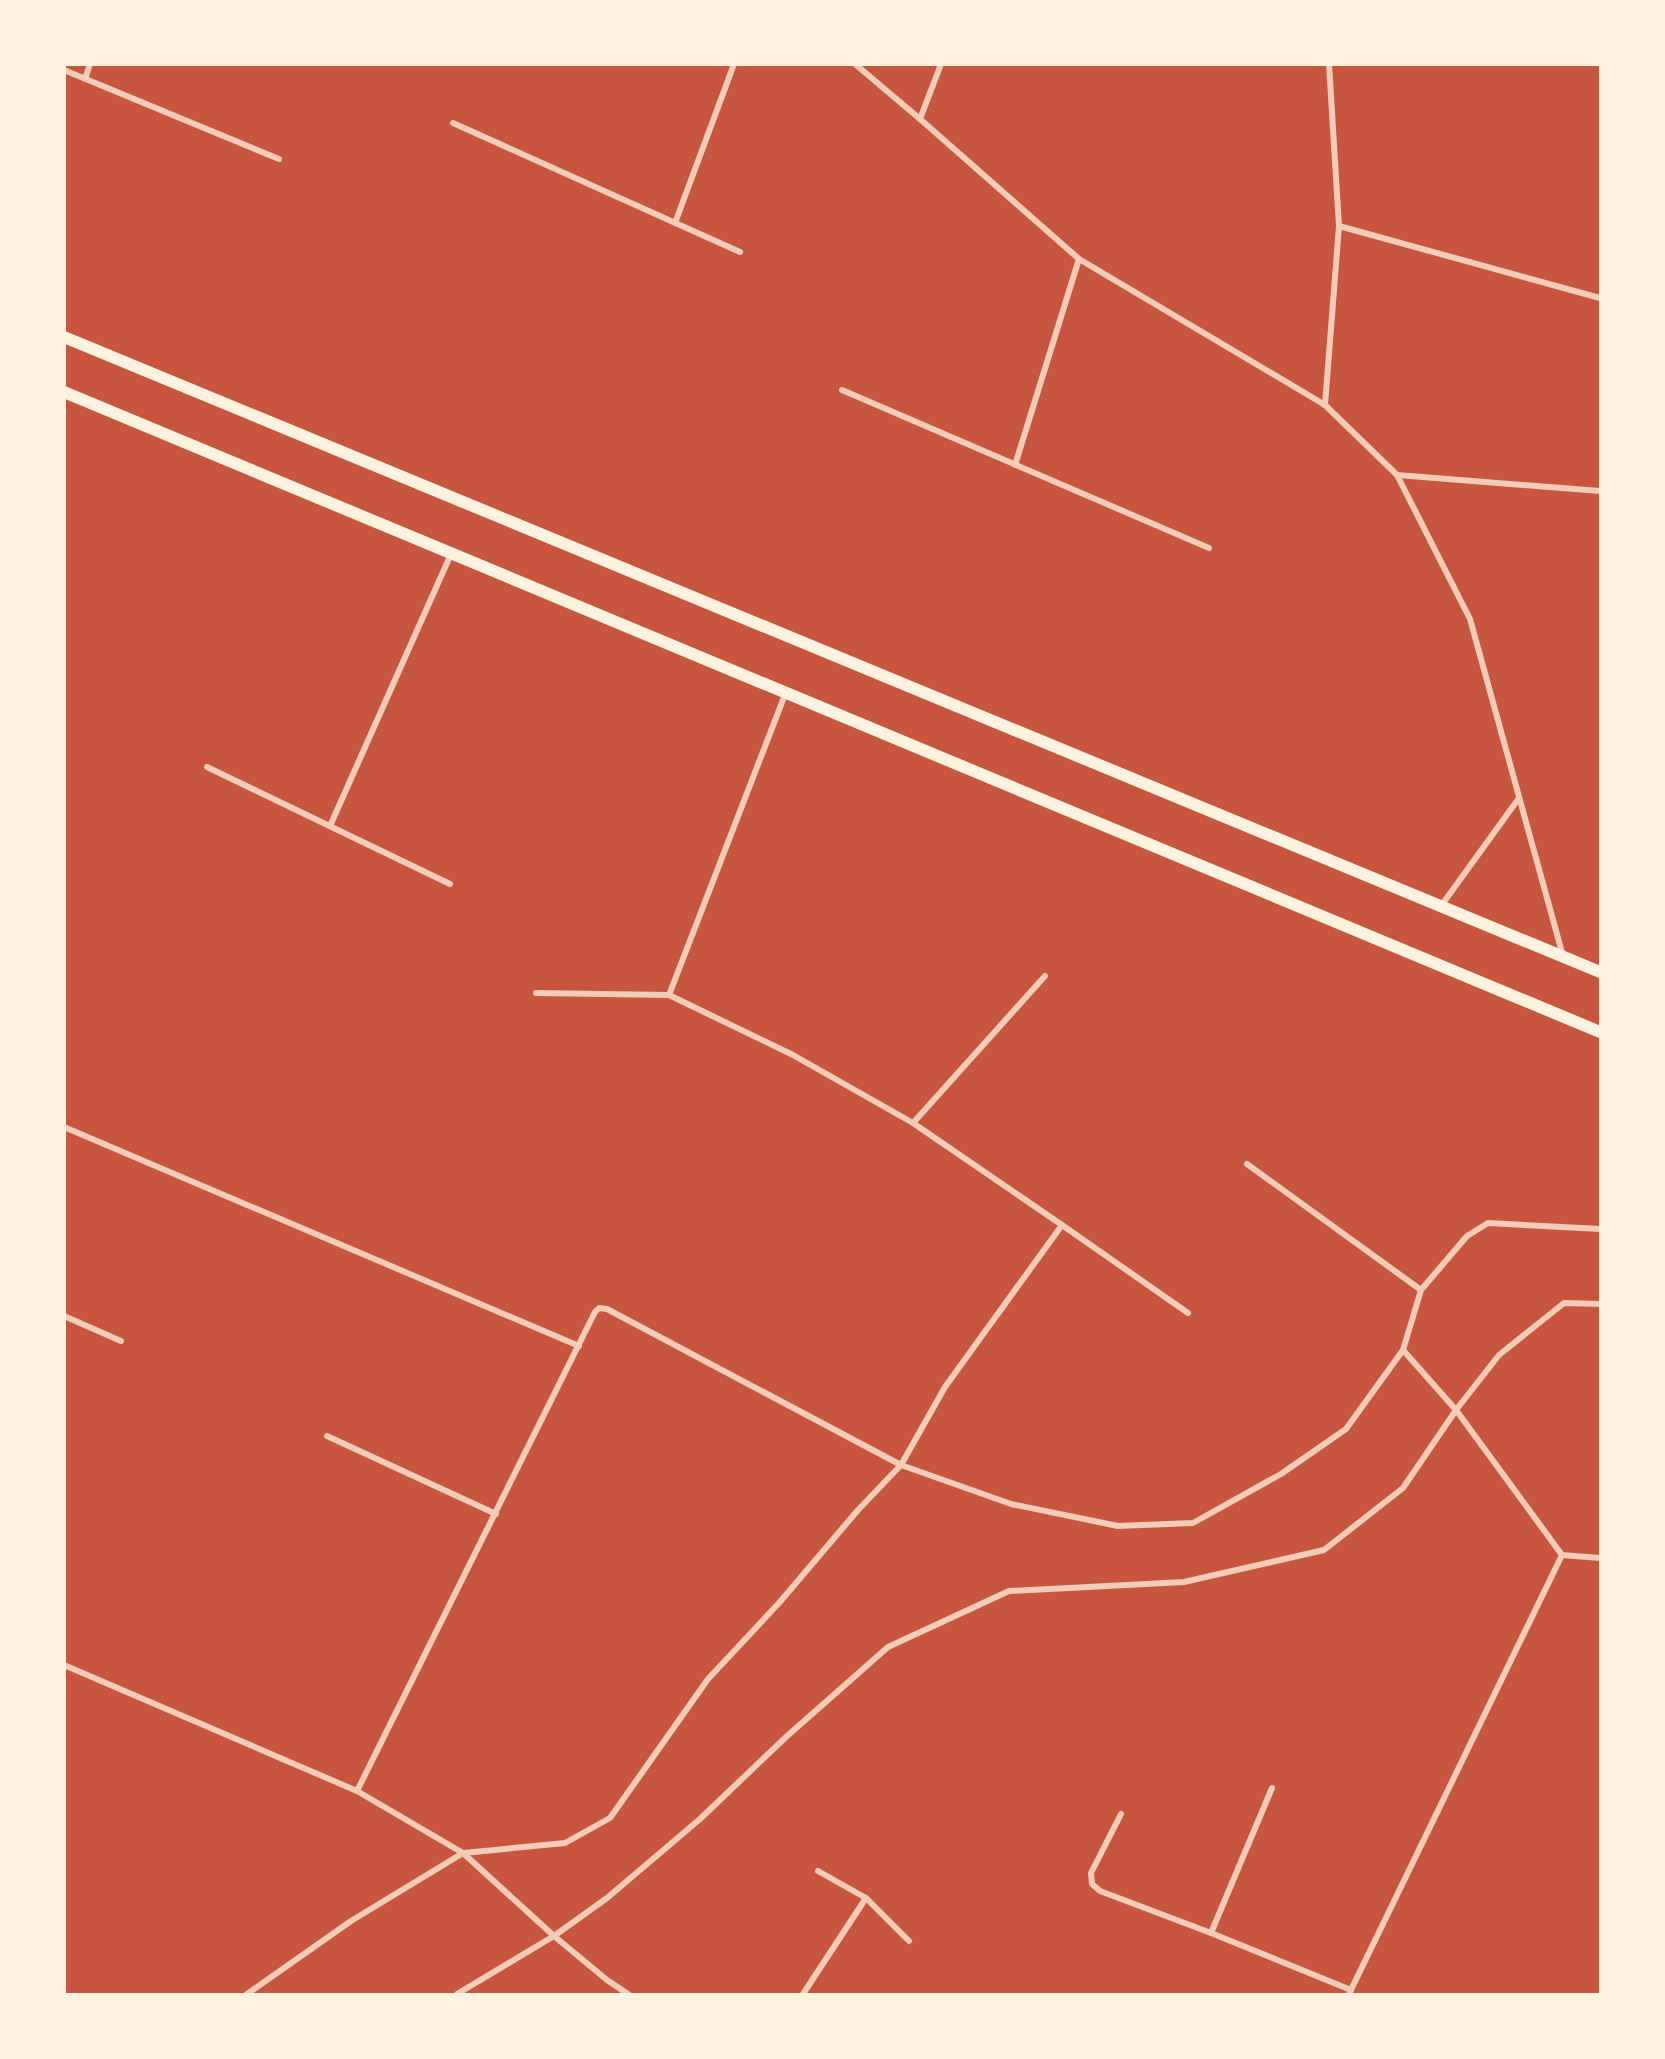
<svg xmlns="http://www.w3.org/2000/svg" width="1665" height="2059" font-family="Helvetica,sans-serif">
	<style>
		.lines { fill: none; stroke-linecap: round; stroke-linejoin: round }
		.minor { stroke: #f1ccb7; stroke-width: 6 }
		.secondary { stroke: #fff3e0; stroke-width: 12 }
	</style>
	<rect width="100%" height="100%" fill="#c8553d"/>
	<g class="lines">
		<g class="minor">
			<polyline points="855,64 920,119 1079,259 1325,405 1397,475 1470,619 1563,956"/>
			<polyline points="64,70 279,159"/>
			<polyline points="85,79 90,64"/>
			<polyline points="920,119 941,64"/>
			<polyline points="453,123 740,252"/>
			<polyline points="675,223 734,64"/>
			<polyline points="1339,226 1600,298"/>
			<polyline points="842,390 1209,548"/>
			<polyline points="1325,405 1339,226 1329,64"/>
			<polyline points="1015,465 1079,259"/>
			<polyline points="1397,475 1600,491"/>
			<polyline points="207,767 450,884"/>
			<polyline points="330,826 451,554"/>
			<polyline points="1441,906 1519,798"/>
			<polyline points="536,993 669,995"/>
			<polyline points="913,1123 1045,976"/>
			<polyline points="64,1127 579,1346"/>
			<polyline points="1247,1164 1421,1290"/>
			<polyline points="1062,1225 1188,1313"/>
			<polyline points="64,1316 121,1341"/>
			<polyline points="1403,1350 1456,1410 1562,1555 1600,1558"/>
			<polyline points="327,1436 496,1514"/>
			<polyline points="64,1665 357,1791 463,1853 554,1936 607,1980 628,1994"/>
			<polyline points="357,1791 595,1312 599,1308 607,1309 901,1465 945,1387 1062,1225 913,1123 793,1055 669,995 786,692"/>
			<polyline points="1121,1814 1091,1873 1092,1884 1100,1891 1211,1933 1351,1990"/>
			<polyline points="818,1871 866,1898 909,1941"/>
			<polyline points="1211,1933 1272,1788"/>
			<polyline points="247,1994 351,1921 463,1853 565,1843 610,1818 708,1679 779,1603 858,1510 901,1465 1011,1504 1118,1526 1193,1523 1281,1474 1346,1429 1403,1350 1421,1290 1467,1236 1488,1223 1600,1229"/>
			<polyline points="457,1994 554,1936 607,1898 700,1819 786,1737 888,1647 1009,1591 1184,1582 1324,1550 1403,1488 1456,1410 1499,1355 1564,1303 1600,1304"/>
			<polyline points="803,1994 866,1898"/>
			<polyline points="1349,1994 1562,1555"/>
		</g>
		<g class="secondary">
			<polyline points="64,337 1600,972"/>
			<polyline points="64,392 1600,1032"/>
		</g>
	</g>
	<rect width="1665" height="2059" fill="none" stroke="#fff3e0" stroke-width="132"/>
</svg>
